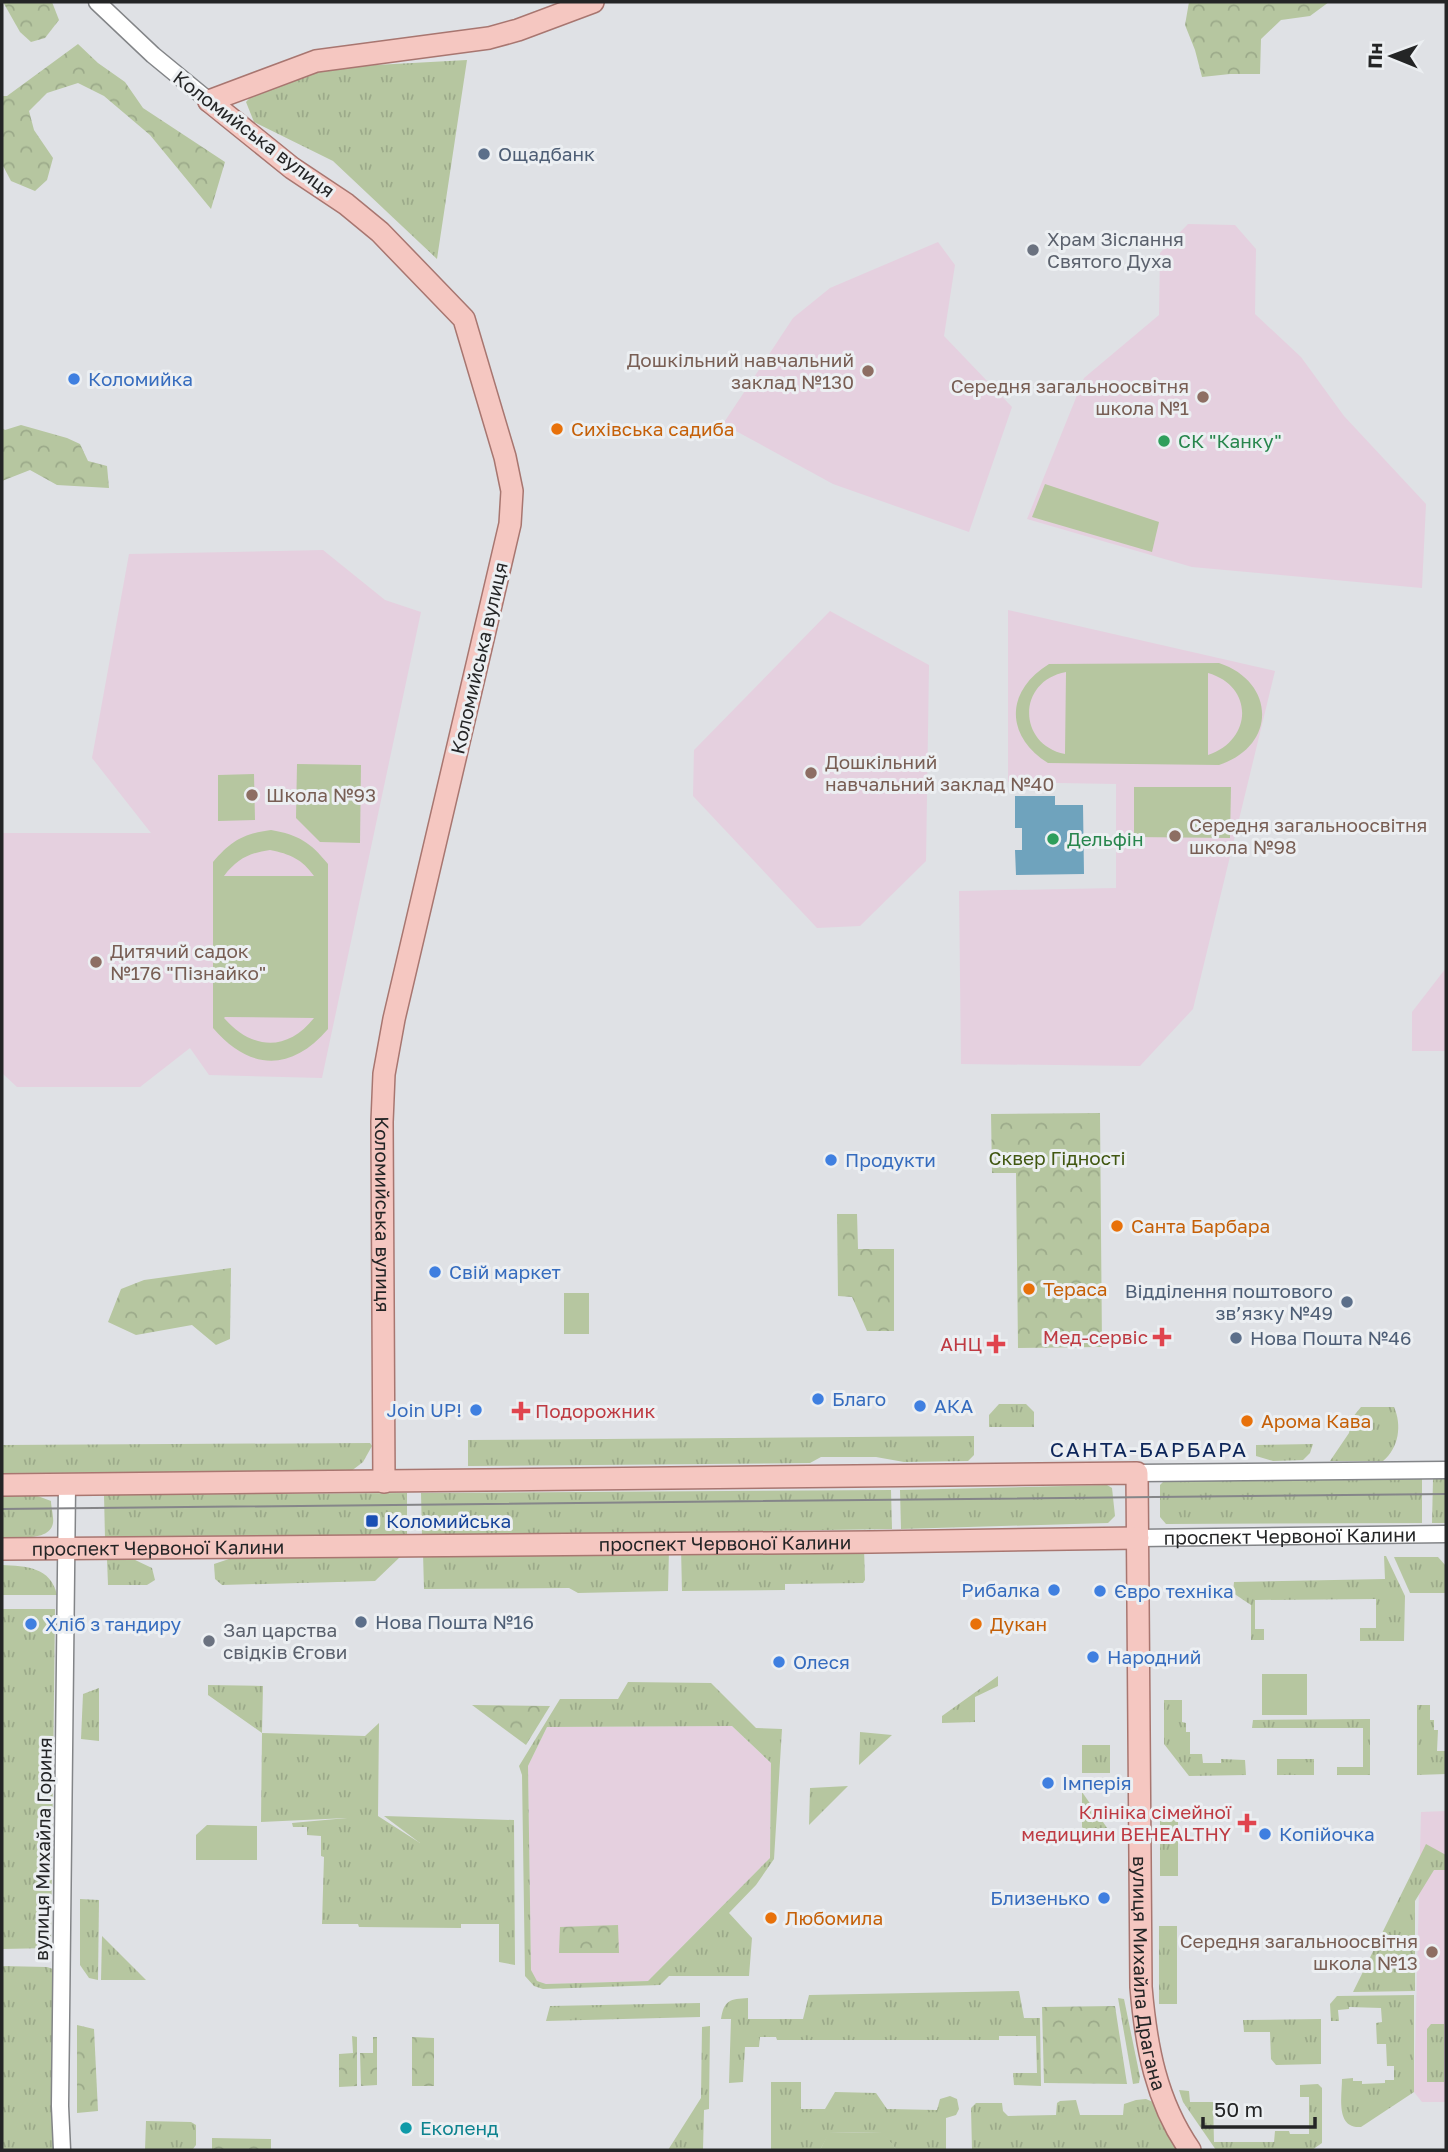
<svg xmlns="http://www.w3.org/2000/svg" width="1448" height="2152" font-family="'Golos Text',sans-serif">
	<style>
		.education { fill: #e5d0df }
		.grass { fill: url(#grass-tufts); fill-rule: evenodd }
		.forest { fill: url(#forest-crowns) }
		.pitch { fill: #b6c6a0; fill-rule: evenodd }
		.water { fill: #6fa3bd }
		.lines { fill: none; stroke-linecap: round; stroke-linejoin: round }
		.minor-casing { stroke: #838588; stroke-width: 19 }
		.major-casing { stroke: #a87670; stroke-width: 24 }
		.minor { stroke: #fff; stroke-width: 16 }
		.major { stroke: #f5c7c1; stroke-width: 21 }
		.tram { stroke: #858689; stroke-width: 2 }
		.service-dot { fill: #5c6f8a; stroke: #eceff2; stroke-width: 2.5 }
		.worship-dot { fill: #6b7280; stroke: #eceff2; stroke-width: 2.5 }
		.education-dot { fill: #8d6e63; stroke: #eceff2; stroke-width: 2.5 }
		.shop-dot { fill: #3f7fe0; stroke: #eceff2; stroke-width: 2.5 }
		.food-dot { fill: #e8710a; stroke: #eceff2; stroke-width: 2.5 }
		.leisure-dot { fill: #2e9e5b; stroke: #eceff2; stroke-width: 2.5 }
		.health-dot { fill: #e0444e; stroke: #eceff2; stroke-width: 2.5 }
		.transit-dot { fill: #1a4fb4; stroke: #eceff2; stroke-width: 2.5 }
		.culture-dot { fill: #0f9aa8; stroke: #eceff2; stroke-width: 2.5 }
		.labels { text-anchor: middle; stroke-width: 6; stroke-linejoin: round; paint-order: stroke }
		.street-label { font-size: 19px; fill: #242526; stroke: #eceff2 }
		.service-label { font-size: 19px; fill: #4e5e75; stroke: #eceff2; text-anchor: start }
		.worship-label { font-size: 19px; fill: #5b616d; stroke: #eceff2; text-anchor: start }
		.education-label { font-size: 19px; fill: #785e54; stroke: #eceff2; text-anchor: start }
		.shop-label { font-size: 19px; fill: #366cbe; stroke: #eceff2; text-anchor: start }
		.food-label { font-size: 19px; fill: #c56008; stroke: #eceff2; text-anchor: start }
		.leisure-label { font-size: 19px; fill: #27864d; stroke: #eceff2; text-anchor: start }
		.park-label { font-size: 19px; fill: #415711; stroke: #eceff2 }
		.health-label { font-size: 19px; fill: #be3a42; stroke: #eceff2; text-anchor: end }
		.transit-label { font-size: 19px; fill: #164399; stroke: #eceff2; text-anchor: start }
		.culture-label { font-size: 19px; fill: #0d838f; stroke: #eceff2; text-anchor: start }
		.neighbourhood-label { font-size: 21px; letter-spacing: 2px; fill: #0d265a; stroke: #eceff2 }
	</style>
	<defs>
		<pattern id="grass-tufts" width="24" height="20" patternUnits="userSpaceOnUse" patternTransform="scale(1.75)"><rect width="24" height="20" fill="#b6c6a0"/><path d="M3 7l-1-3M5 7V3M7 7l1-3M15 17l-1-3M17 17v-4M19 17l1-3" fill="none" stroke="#9caa8a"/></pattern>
		<pattern id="forest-crowns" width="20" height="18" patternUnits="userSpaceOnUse" patternTransform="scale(1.75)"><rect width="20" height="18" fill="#b6c6a0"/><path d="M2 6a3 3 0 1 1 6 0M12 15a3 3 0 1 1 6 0" fill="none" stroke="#9caa8a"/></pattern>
	</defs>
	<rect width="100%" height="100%" fill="#dfe1e5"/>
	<g class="education">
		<polygon points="1188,224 1235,225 1256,249 1255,314 1301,357 1344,416 1426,504 1422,588 1192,567 1027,519 1084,378 1159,315 1160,253"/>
		<polygon points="938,242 955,265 944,336 1012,407 969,532 833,484 723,424 793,318 830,288"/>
		<polygon points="323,550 385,600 421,612 322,1078 209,1075 190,1048 140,1087 17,1087 2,1073 2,833 151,833 92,758 129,554"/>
		<polygon points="1008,610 1275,671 1193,1009 1140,1066 961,1064 959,891 1116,888 1116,784 1008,782"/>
		<polygon points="830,611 929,665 926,861 860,926 817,928 693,796 694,750"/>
		<polygon points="1446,968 1446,1051 1412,1051 1412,1012"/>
		<polygon points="732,1726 771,1763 770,1858 648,1981 546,1984 537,1981 531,1971 528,1766 547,1727"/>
		<polygon points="1446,1811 1446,2102 1422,2102 1414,2092 1421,1812"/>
	</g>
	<g class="grass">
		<polygon points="467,60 437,259 333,161 254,122 246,102 257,90 321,68"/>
		<polygon points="999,1404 1026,1404 1034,1412 1034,1427 989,1427 989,1415"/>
		<path d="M 1361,1407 L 1394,1407 C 1402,1425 1399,1448 1383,1461 L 1330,1461 L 1349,1433 L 1352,1418 Z"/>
		<polygon points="974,1436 974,1455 968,1461 904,1462 876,1457 821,1457 810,1463 468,1466 468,1440"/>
		<polygon points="370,1443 372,1446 363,1462 350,1472 2,1473 2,1445"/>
		<polygon points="1313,1444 1310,1453 1303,1460 1273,1461 1256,1456 1256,1445"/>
		<polygon points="1422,1479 1422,1523 1166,1524 1160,1517 1160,1485 1164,1481"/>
		<polygon points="1433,1479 1446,1479 1446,1523 1432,1523"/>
		<polygon points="1107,1485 1112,1488 1115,1516 1108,1523 901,1529 900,1490"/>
		<polygon points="891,1490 892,1529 422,1536 421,1493"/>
		<polygon points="407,1493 407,1537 105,1538 104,1495"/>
		<path d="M 2,1495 L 35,1495 L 51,1501 C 51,1507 54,1517 53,1523 C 50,1542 15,1537 2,1537 Z"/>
		<polygon points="681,1548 864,1548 865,1580 863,1583 785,1584 785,1590 682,1591"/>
		<polygon points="669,1549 668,1591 578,1593 569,1588 424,1589 423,1553"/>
		<polygon points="1384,1556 1386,1556 1405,1596 1404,1641 1360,1641 1360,1628 1376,1628 1376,1599 1255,1600 1255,1629 1264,1629 1264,1640 1251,1640 1251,1605 1233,1593 1234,1582 1385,1579"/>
		<polygon points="235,1557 400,1557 375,1581 222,1585 215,1579 214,1564"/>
		<polygon points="1394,1557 1438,1557 1446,1566 1446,1593 1410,1593"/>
		<polygon points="107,1559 133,1559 152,1568 155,1580 147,1585 108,1585"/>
		<path d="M 2,1565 C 26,1566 51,1567 57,1595 L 2,1595 Z"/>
		<polygon points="2,1609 55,1609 51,1948 2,1949"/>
		<polygon points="998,1676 998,1686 975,1697 975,1722 942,1723 942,1716"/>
		<path d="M 628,1682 L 711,1683 L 756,1728 L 782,1729 L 774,1859 L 756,1885 L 729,1913 L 752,1938 L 749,1976 L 669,1976 L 660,1985 L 543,1989 L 534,1986 L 525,1976 L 522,1775 L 519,1766 L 560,1699 L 618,1699 ZM 732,1726 L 771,1763 L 770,1858 L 648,1981 L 546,1984 L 537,1981 L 531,1970 L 528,1766 L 547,1727 Z"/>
		<polygon points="208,1685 263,1686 262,1733 365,1736 379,1723 378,1816 420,1843 384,1816 514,1820 515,1965 499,1962 499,1924 461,1924 461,1928 359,1927 358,1924 322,1924 324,1857 321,1856 321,1836 307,1835 307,1827 293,1827 292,1823 347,1818 261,1822 262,1733 208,1695"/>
		<polygon points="99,1688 99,1741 81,1739 83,1694"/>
		<polygon points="1164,1700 1182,1700 1182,1722 1186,1723 1186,1732 1190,1732 1190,1754 1202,1754 1203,1763 1221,1763 1221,1759 1245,1760 1246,1775 1189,1776 1164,1744"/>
		<polygon points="1417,1705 1430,1705 1430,1720 1434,1720 1434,1730 1438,1730 1437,1751 1446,1751 1446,1774 1417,1775"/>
		<polygon points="1370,1719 1370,1775 1337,1775 1337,1767 1363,1767 1363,1728 1252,1728 1253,1720"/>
		<polygon points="860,1732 892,1735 859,1765"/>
		<rect x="1082" y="1745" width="28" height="28"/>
		<rect x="1277" y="1759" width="37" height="16"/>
		<polygon points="848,1786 809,1825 810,1788"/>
		<polygon points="1082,1792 1110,1832 1086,1832 1082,1827"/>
		<rect x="1160" y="1819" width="18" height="57"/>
		<polygon points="1426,1844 1446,1855 1445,1870 1434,1870 1415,1901 1415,1991 1353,1992"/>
		<polygon points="80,1899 99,1900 98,1980 89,1978 80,1965"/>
		<rect x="1159" y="1926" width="18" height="78"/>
		<polygon points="102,1936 146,1980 101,1980"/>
		<polygon points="2,1966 47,1967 53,1969 55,1974 55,2150 2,2150"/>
		<path d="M 1019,1991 L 1024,2018 L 1040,2018 L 1041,2086 L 1014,2085 L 1013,2073 L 1037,2073 L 1036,2036 L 999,2036 L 999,2040 L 777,2040 L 776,2037 L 760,2037 L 759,2047 L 745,2047 L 743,2082 L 729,2083 L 731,2019 L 721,2019 C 724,2000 730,1999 748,1998 L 748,2019 L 803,2019 L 809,1995 Z"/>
		<path d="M 1414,1995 L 1414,2092 L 1361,2127 C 1335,2129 1342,2096 1342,2079 L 1353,2078 L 1353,2081 L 1362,2081 L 1362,2084 L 1385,2083 L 1385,2080 L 1394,2080 L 1394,2066 L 1387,2066 L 1386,2044 L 1377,2044 L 1376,2023 L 1382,2022 L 1381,2008 L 1349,2007 L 1349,2009 L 1338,2010 L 1339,2021 L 1331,2021 L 1330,2004 L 1337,1996 Z"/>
		<polygon points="1118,1998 1124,1999 1140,2077 1139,2083 1133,2084"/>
		<polygon points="700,2003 700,2017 546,2021 550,2006"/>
		<polygon points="1321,2019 1321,2064 1276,2065 1271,2059 1270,2032 1244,2032 1243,2020"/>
		<polygon points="1431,2024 1444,2024 1444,2082 1427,2082 1427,2029"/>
		<polygon points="710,2026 709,2109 704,2110 703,2150 668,2150 701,2098 702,2027"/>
		<polygon points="771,2082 801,2082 801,2109 825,2109 835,2092 876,2093 887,2109 937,2110 940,2099 950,2096 957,2099 959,2109 956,2115 946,2118 946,2150 897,2150 882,2133 830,2132 820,2150 771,2150"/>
		<polygon points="1318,2084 1322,2088 1322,2143 1312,2150 1216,2150 1183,2102 1179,2090 1189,2091 1190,2102 1213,2102 1214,2142 1274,2142 1275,2131 1289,2131 1290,2134 1309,2134 1309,2097 1300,2097 1300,2085"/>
		<polygon points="1146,2099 1153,2102 1184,2150 972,2150 971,2108 976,2103 1002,2103 1003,2111 1008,2116 1056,2115 1057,2103 1060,2101 1076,2100 1080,2115 1123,2115 1124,2104 1136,2100"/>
		<polygon points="146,2121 191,2122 196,2125 196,2145 193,2149 145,2150"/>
	</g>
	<g class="forest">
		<polygon points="3,2 52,2 59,20 45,38 31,42 20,32"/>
		<polygon points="1189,2 1329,2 1310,16 1281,20 1261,39 1260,74 1230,74 1202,77 1195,50 1185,25"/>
		<polygon points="78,44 98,63 125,82 143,108 225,162 211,209 150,135 104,96 78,83 47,93 29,111 34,130 53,158 47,180 35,191 11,181 2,164 2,96 7,96"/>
		<polygon points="21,425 67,438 80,444 88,461 107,466 109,488 57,485 30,470 2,481 2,428 5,430"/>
		<polygon points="1100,1113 1102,1347 1018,1348 1016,1173 992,1173 991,1114"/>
		<polygon points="837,1214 857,1214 858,1249 894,1249 894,1331 867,1331 852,1297 838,1296"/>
		<polygon points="231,1268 230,1339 216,1345 192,1325 136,1335 108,1322 121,1289 144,1280"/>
		<polygon points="472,1705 550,1706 526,1745"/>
		<polygon points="618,1925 619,1953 559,1953 560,1927"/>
		<polygon points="1115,2006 1127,2084 1044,2083 1042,2007"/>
		<polygon points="77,2025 94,2029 98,2111 77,2113"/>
		<polygon points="352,2036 357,2037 357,2086 339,2087 339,2054 353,2053"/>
		<polygon points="373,2037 377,2037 377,2085 361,2086 360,2053 373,2053"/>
		<polygon points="412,2037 434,2038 434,2086 412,2086"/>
		<polygon points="212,2138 271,2139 271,2150 212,2150"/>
	</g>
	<g class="pitch">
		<polygon points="1045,484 1159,522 1152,552 1032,517"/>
		<path d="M 1219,663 C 1276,682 1277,746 1219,765 L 1048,763 C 1005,736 1005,691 1049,664 ZM 1066,672 L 1065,753 L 1065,754 C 1017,744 1017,681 1066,672 ZM 1208,673 C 1254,686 1253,740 1208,755 Z"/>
		<polygon points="297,764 361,765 360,843 320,842 296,818"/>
		<polygon points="254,774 255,820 218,821 218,775"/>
		<polygon points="1134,787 1231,787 1230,838 1134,837"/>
		<path d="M 271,830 C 299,835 310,842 328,864 L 328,1029 C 291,1072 250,1071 213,1028 L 213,862 C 232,840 243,834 271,830 ZM 270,850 C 290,854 302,859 314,876 L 224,876 C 237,859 249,853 270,850 ZM 224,1018 L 225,1017 L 314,1018 C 287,1052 252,1050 224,1018 Z"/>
		<rect x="564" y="1293" width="25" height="41"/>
		<rect x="1262" y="1674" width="45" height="41"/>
		<polygon points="207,1825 257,1826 257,1860 196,1860 196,1835"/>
		<polygon points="829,2132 883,2133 897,2150 820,2150"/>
	</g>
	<polygon class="water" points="1015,796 1055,796 1055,805 1083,805 1084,874 1016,875 1015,850 1022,850 1022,828 1015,828"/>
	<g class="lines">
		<g class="minor-casing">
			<g id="minor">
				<polyline points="97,2 153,55 209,101"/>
				<polyline points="1137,1473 1446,1470"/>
				<path id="s1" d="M 1138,1538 L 1446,1534"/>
				<polyline points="62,2150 60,2106 67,1485"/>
			</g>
		</g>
		<g class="major-casing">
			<g id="major">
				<path id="s2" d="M 209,101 L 292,168 L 346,204 L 380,232 L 464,319 L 505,457 L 512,491 L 510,524 L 394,1019 L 384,1074 L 382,1122 L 384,1482"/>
				<polyline points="209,101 316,61 489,38 518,30 593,2"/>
				<path id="s3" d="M 2,1485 L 1137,1473 L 1141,1987 C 1146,2046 1156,2101 1190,2150"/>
				<path id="s4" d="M 2,1549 L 871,1542 L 1138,1538"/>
			</g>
		</g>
		<use href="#minor" class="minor"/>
		<use href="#major" class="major"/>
		<polyline class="tram" points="2,1509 1446,1494"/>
	</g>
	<g class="service-dot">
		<circle cx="484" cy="154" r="7"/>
		<circle cx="1347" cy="1302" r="7"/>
		<circle cx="1236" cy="1338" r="7"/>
		<circle cx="361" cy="1622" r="7"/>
	</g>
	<g class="worship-dot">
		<circle cx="1033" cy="250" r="7"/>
		<circle cx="209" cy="1641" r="7"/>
	</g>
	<g class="education-dot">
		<circle cx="868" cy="371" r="7"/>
		<circle cx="1203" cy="397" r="7"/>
		<circle cx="811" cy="773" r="7"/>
		<circle cx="252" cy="795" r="7"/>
		<circle cx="1175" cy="836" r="7"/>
		<circle cx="96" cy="962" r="7"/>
		<circle cx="1432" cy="1952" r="7"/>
	</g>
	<g class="shop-dot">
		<circle cx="74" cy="379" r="7"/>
		<circle cx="831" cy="1160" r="7"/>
		<circle cx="435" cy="1272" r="7"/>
		<circle cx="818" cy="1399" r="7"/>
		<circle cx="920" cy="1406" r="7"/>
		<circle cx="476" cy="1410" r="7"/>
		<circle cx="1054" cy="1590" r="7"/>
		<circle cx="1100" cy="1591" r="7"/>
		<circle cx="31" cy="1624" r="7"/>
		<circle cx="1093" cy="1657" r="7"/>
		<circle cx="779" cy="1662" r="7"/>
		<circle cx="1048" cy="1783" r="7"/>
		<circle cx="1265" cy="1834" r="7"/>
		<circle cx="1104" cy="1898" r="7"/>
	</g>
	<g class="food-dot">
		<circle cx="557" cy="429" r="7"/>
		<circle cx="1117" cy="1226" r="7"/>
		<circle cx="1029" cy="1289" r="7"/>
		<circle cx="1247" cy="1421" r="7"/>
		<circle cx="976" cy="1624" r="7"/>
		<circle cx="771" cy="1918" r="7"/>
	</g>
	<g class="leisure-dot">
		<circle cx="1164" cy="441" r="7"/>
		<circle cx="1053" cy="839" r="7"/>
	</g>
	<g class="health-dot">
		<path d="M1158.5 1326.5h7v7h7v7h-7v7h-7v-7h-7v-7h7z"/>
		<path d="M992.5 1333.5h7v7h7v7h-7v7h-7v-7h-7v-7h7z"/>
		<path d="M517.5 1400.5h7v7h7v7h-7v7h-7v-7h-7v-7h7z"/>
		<path d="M1243.5 1812.5h7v7h7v7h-7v7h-7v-7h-7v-7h7z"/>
	</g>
	<rect class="transit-dot" x="365" y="1514" width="14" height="14" rx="3.5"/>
	<circle class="culture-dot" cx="406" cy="2128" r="7"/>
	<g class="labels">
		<g class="street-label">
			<text transform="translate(254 134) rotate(37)" y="7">Коломийська вулиця</text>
			<text transform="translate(479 658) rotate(-77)" y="7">Коломийська вулиця</text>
			<text dy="7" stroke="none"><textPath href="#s2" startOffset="1253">Коломийська вулиця</textPath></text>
			<text dy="7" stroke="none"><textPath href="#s1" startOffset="152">проспект Червоної Калини</textPath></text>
			<text dy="7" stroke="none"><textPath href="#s4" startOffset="723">проспект Червоної Калини</textPath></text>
			<text dy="7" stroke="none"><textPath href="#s4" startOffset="156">проспект Червоної Калини</textPath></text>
			<text transform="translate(43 1849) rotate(-89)" y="7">вулиця Михайла Гориня</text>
			<text dy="7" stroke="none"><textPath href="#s3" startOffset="1636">вулиця Михайла Драгана</textPath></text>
		</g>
		<g class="service-label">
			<text x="498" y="161">Ощадбанк</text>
			<text x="1333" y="1298" text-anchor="end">Відділення поштового<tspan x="1333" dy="22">зв’язку №49</tspan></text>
			<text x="1250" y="1345">Нова Пошта №46</text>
			<text x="375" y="1629">Нова Пошта №16</text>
		</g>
		<g class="worship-label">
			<text x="1047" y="246">Храм Зіслання<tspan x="1047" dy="22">Святого Духа</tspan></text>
			<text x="223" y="1637">Зал царства<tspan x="223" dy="22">свідків Єгови</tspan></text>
		</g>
		<g class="education-label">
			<text x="854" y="367" text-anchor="end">Дошкільний навчальний<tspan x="854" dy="22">заклад №130</tspan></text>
			<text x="1189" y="393" text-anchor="end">Середня загальноосвітня<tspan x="1189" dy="22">школа №1</tspan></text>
			<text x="825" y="769">Дошкільний<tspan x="825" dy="22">навчальний заклад №40</tspan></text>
			<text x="266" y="802">Школа №93</text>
			<text x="1189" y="832">Середня загальноосвітня<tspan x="1189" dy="22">школа №98</tspan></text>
			<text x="110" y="958">Дитячий садок<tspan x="110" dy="22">№176 "Пізнайко"</tspan></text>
			<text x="1418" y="1948" text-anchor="end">Середня загальноосвітня<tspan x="1418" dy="22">школа №13</tspan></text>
		</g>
		<g class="shop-label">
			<text x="88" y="386">Коломийка</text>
			<text x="845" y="1167">Продукти</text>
			<text x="449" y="1279">Свiй маркет</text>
			<text x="832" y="1406">Благо</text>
			<text x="934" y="1413">АКА</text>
			<text x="462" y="1417" text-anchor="end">Join UP!</text>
			<text x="1040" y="1597" text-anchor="end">Рибалка</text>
			<text x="1114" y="1598">Євро техніка</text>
			<text x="45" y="1631">Хліб з тандиру</text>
			<text x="1107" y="1664">Народний</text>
			<text x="793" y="1669">Олеся</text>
			<text x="1062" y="1790">Імперія</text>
			<text x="1279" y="1841">Копійочка</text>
			<text x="1090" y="1905" text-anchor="end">Близенько</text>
		</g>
		<g class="food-label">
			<text x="571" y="436">Сихівська садиба</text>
			<text x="1131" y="1233">Санта Барбара</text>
			<text x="1043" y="1296">Тераса</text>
			<text x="1261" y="1428">Арома Кава</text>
			<text x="990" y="1631">Дукан</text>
			<text x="785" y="1925">Любомила</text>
		</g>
		<g class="leisure-label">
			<text x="1178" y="448">СК "Канку"</text>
			<text x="1067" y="846">Дельфін</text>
		</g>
		<g class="park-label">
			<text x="1057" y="1165">Сквер Гідності</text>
		</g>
		<g class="health-label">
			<text x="1148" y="1344">Мед-сервіс</text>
			<text x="982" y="1351">АНЦ</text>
			<text x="535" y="1418" text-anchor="start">Подорожник</text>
			<text x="1231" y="1819">Клініка сімейної<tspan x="1231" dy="22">медицини BEHEALTHY</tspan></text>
		</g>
		<g class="transit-label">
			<text x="386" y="1528">Коломийська</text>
		</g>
		<g class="culture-label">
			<text x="420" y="2135">Еколенд</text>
		</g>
		<g class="neighbourhood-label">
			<text x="1149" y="1457">САНТА-БАРБАРА</text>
		</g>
	</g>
	<rect width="1448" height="2152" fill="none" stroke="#242526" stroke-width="7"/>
	<g transform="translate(1392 56) rotate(271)" stroke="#eceff2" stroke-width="5" paint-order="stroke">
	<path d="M0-5L12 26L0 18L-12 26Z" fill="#242526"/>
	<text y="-10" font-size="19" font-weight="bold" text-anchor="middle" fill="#242526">Пн</text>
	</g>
	<path d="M1203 2117v10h112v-10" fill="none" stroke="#242526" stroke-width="3.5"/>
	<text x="1214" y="2117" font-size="21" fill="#242526" stroke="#eceff2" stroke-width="5" paint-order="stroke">50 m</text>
</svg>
